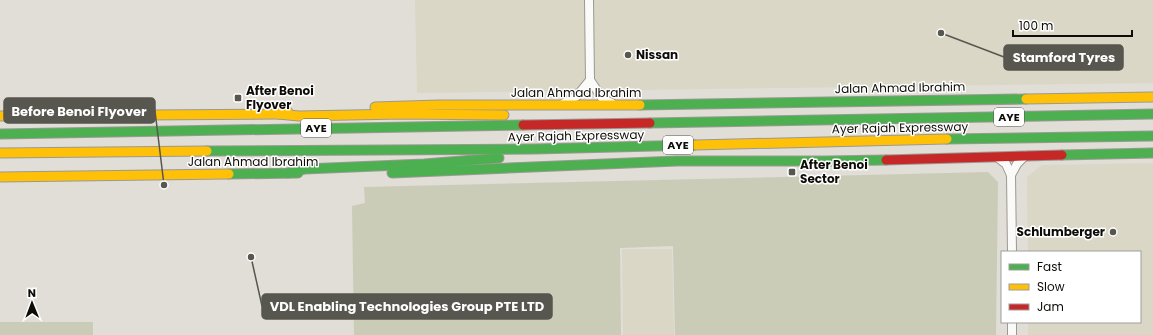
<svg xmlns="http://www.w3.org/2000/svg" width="1153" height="335" font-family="Poppins,sans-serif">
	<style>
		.built { fill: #dad7c6 }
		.green { fill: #caccb8 }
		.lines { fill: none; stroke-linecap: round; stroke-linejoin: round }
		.street-casing { stroke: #9b9993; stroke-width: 10 }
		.fast-casing { stroke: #9b9993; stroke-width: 11 }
		.slow-casing { stroke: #9b9993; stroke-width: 11 }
		.jam-casing { stroke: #9b9993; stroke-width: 11 }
		.street { stroke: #fafaf9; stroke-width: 8 }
		.fast { stroke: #4caf50; stroke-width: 9 }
		.slow { stroke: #ffc107; stroke-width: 9 }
		.jam { stroke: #c62828; stroke-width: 9 }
		.poi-dot { fill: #57564f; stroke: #fff; stroke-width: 1.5 }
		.labels { text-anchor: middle; stroke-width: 3; stroke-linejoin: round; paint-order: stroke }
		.shield { fill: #fff; stroke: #565551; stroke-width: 1 }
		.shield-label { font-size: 11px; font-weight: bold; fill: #0d0c07 }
		.poi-label { font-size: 12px; font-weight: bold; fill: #0d0c07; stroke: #fff; text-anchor: start }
		.street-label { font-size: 12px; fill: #0d0c07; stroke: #fff }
		.leader { fill: none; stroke: #57564f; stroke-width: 1.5 }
		.callout-dot { fill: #57564f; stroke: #fff; stroke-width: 1.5 }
		.callout { fill: #57564f; stroke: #57564f; stroke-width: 1.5 }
		.callout-label { font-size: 13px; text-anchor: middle; font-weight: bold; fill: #fff }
	</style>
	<rect width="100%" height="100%" fill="#e0ded6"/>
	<g class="built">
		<polygon points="415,0 1153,0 1153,83 417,93"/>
		<polygon points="1153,163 1153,335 1028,335 1028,322 1140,322 1140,252 1028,252 1027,177 1042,165"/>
		<polygon points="622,249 672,249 674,335 623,335"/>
	</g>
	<g class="green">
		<polygon points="988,172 998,182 996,335 675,335 673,246 620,248 621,335 354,335 352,206 365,203 364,187"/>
		<rect x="0" y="322" width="93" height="13"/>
	</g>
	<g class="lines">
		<g class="street-casing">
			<g id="street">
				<polyline points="589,0 590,80 602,98 612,103"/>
				<polyline points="564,103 577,96 590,80"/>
				<polyline points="997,157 1006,164 1011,175 1012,252"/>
				<polyline points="1011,175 1017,164 1025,156"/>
				<polyline points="1012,322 1012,335"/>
			</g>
		</g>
		<g class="fast-casing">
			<g id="fast">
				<polyline points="640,105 1026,99"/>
				<polyline points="650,123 1153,114"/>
				<polyline points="0,134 523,125"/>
				<polyline points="947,139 1153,136"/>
				<polyline points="207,151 535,149 695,145"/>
				<polyline points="1062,155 1153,153"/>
				<polyline points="288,173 305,169 424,164 499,158"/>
				<polyline points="392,173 677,161 825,161 886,160"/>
				<polyline points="229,174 298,173"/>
			</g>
		</g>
		<g class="slow-casing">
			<g id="slow">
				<polyline points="1026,99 1153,97"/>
				<polyline points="375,107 439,105 640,105"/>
				<polyline points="278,114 299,116 402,114 504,115"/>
				<polyline points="0,116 278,114 288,112"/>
				<polyline points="695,145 947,139"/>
				<polyline points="0,153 207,151"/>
				<polyline points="0,177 229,174"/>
			</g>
		</g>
		<g class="jam-casing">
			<g id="jam">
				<polyline points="523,125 650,123"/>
				<polyline points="886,160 1062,155"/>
			</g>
		</g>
		<use href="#street" class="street"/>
		<use href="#fast" class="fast"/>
		<use href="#slow" class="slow"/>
		<use href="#jam" class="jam"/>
	</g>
	<g class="poi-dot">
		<circle cx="628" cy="55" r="4"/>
		<rect x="234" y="94" width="8" height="8" rx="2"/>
		<rect x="788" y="168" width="8" height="8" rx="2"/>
		<circle cx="1113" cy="232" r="4"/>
	</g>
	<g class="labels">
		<g class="shield">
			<rect x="994" y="108" width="30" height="18" rx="3"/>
			<rect x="301" y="119" width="30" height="18" rx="3"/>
			<rect x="663" y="136" width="30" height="18" rx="3"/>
		</g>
		<g class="shield-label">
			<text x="1009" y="121">AYE</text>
			<text x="316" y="132">AYE</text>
			<text x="678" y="149">AYE</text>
		</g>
		<g class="poi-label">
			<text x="636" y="59">Nissan</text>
			<text x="246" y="95">After Benoi<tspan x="246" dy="14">Flyover</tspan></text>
			<text x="800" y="169">After Benoi<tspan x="800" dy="14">Sector</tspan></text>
			<text x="1105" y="236" text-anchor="end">Schlumberger</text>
		</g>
		<g class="street-label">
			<text transform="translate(900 88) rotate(-1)" y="4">Jalan Ahmad Ibrahim</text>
			<text x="576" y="97">Jalan Ahmad Ibrahim</text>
			<text transform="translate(900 128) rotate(-1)" y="4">Ayer Rajah Expressway</text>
			<text transform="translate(576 136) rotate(-1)" y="4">Ayer Rajah Expressway</text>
			<text x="253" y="166">Jalan Ahmad Ibrahim</text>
		</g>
	</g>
	<path class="leader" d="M941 33L1004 57M164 185L155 111M251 257L262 306"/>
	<g class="callout-dot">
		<circle cx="941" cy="33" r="4"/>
		<circle cx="164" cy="185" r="4"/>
		<circle cx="251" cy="257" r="4"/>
	</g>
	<g class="callout">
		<rect x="1004" y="45" width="119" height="25" rx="4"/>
		<rect x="4" y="98" width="151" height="25" rx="4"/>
		<rect x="262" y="294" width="290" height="25" rx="4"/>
	</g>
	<g class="callout-label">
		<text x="1064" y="62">Stamford Tyres</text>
		<text x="79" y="116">Before Benoi Flyover</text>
		<text x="407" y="311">VDL Enabling Technologies Group PTE LTD</text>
	</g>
	<rect x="1001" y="251" width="140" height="72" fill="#ffffff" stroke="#9e9e9c"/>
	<rect x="1009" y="264" width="20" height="6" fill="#4caf50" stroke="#9e9e9c"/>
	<text x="1037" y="271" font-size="12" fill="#0d0c07">Fast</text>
	<rect x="1009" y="284" width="20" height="6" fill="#ffc107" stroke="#9e9e9c"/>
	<text x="1037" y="291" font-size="12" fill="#0d0c07">Slow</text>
	<rect x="1009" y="304" width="20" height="6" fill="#c62828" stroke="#9e9e9c"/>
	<text x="1037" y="311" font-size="12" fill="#0d0c07">Jam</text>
	<g transform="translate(32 303) rotate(359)" stroke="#ffffff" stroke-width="3" paint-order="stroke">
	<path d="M0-3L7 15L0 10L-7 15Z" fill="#0d0c07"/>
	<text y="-6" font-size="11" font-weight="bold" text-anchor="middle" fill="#0d0c07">N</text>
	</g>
	<path d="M1013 30v6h119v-6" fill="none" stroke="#0d0c07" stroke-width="2"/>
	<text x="1019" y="30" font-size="12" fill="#0d0c07" stroke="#ffffff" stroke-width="3" paint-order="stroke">100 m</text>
</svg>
